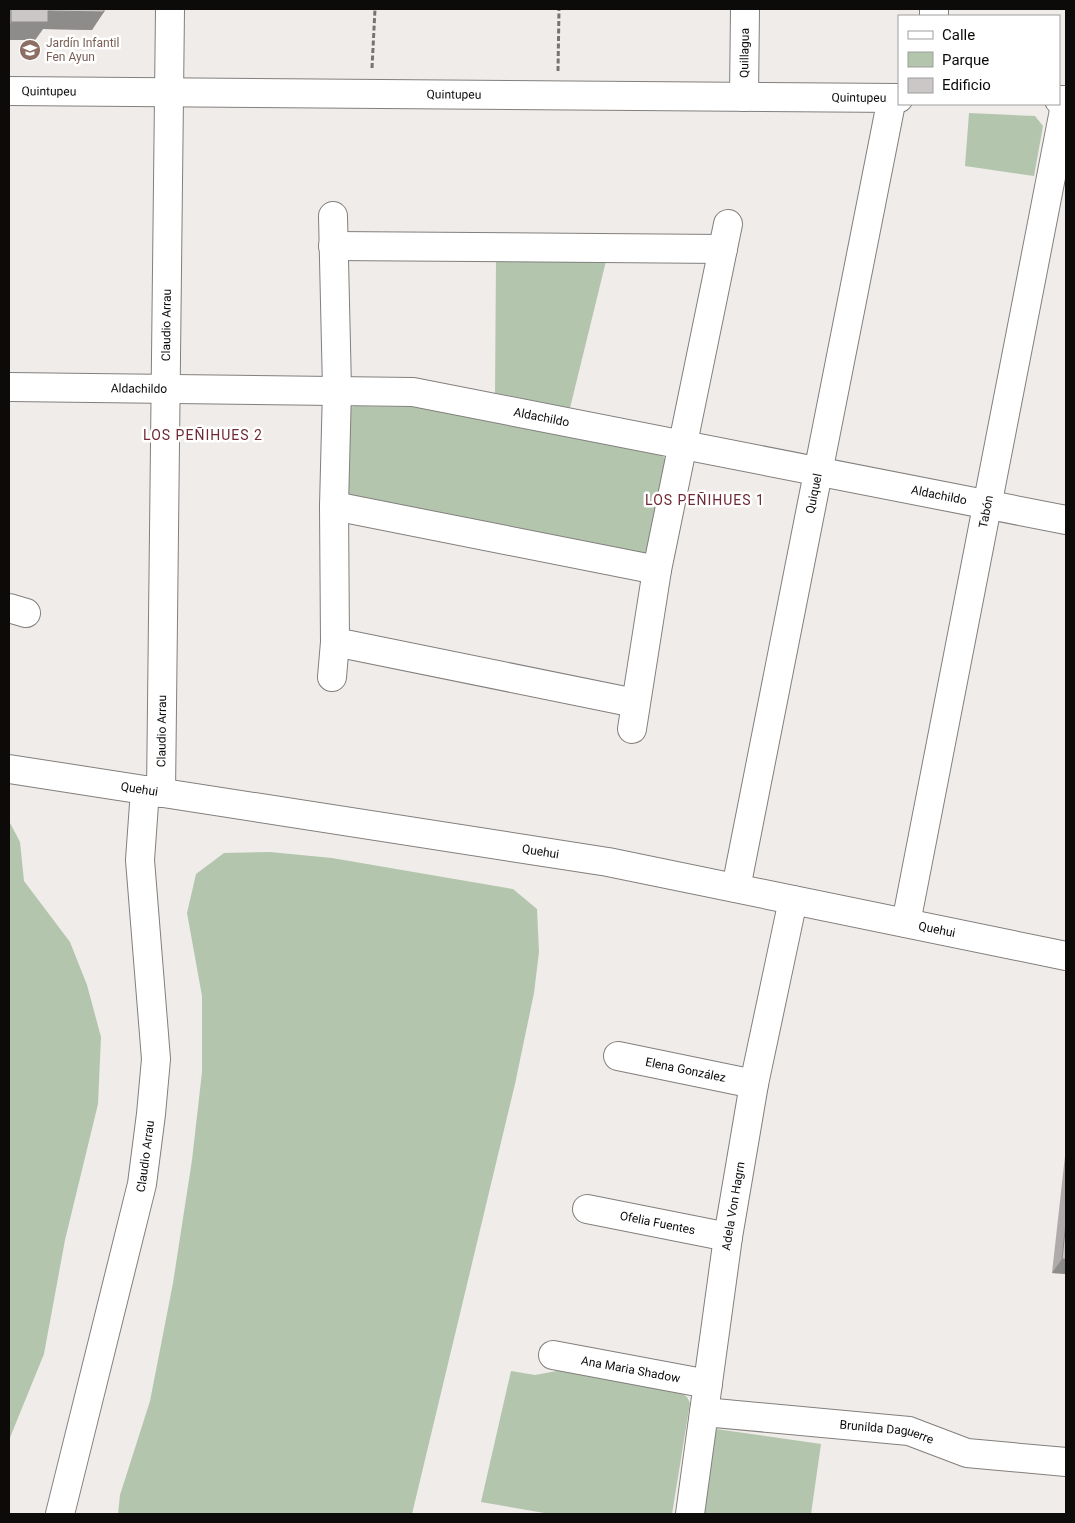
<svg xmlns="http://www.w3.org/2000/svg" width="1075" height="1523" font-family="Roboto,sans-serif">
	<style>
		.green { fill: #b3c6ad }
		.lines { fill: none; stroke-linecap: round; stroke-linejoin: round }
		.minor-casing { stroke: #827f7d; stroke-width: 30 }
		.tertiary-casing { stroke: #827f7d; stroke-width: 30 }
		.path { stroke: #767371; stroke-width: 3; stroke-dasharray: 5 2.5; stroke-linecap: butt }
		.minor { stroke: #fff; stroke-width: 28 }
		.tertiary { stroke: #fff; stroke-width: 28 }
		.wall { fill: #afabaa }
		.shaded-wall { fill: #8e8b8b }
		.building { fill: #cbc7c6; stroke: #8e8b8b }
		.labels { text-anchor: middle; stroke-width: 5; stroke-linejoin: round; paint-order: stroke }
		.education-label { font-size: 12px; fill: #785e54; stroke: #fff; text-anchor: start }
		.street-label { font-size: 12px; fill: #0c0b0a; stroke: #fff }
		.neighbourhood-label { font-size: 14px; letter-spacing: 1px; fill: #702a37; stroke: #fff }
	</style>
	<rect width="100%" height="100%" fill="#f0ece9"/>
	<g class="green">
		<polygon points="969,113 1035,116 1043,126 1034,176 965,166"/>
		<polygon points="607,257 570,408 495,393 496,258"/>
		<polygon points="354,406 413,407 658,452 669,462 654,548 645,558 354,500 345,488 348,408"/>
		<polygon points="9,821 20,842 24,881 70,942 87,985 101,1037 98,1104 65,1240 44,1354 9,1440"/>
		<polygon points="270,852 332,858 513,889 537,909 539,952 534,993 515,1084 412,1514 118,1514 120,1495 150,1401 173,1283 192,1160 202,1072 202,996 187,913 196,874 224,853"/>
		<polygon points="562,1370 680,1392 687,1397 690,1403 672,1514 550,1514 481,1502 511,1371 535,1375"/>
		<polygon points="716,1429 821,1444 811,1514 704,1514"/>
	</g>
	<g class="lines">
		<g class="minor-casing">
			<g id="minor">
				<polyline points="934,16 934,9"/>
				<path id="s1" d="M 744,97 L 745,9"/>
				<polyline points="333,246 723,249"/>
				<path id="s2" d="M 9,387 L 413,392 L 1066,520"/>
				<polyline points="334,506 657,570"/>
				<polyline points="9,608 26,613"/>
				<polyline points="335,642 635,703"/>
				<polyline points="332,677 335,642 334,506 337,389 333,216"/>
				<polyline points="632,729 657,570 728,224"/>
				<path id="s3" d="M 9,769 L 608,862 L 1066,956"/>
				<path id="s4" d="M 161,793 L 170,9"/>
				<path id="s5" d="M 736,888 L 892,98"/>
				<path id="s6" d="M 906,923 L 1066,100"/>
				<path id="s7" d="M 618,1056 L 754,1084"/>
				<path id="s8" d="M 587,1209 L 728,1237"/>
				<path id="s9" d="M 553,1355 L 708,1384"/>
				<path id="s10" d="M 704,1412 L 909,1431 L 967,1453 L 1066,1462"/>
				<path id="s11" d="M 60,1514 L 142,1184 L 151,1114 L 156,1059 L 140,860 L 145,790"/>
				<path id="s12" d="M 690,1514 L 728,1237 L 754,1084 L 793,900"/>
			</g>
		</g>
		<g class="tertiary-casing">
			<g id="tertiary">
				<path id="s13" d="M 9,91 L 899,98"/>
				<polyline points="1059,100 1066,100"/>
			</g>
		</g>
		<g class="path">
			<polyline points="372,68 375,9"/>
			<polyline points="558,71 559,9"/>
		</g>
		<use href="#minor" class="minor"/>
		<use href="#tertiary" class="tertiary"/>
	</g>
	<g class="wall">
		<polygon points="9,9 104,9 92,30 43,29 35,40 9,40"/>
		<polygon points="1066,1147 1066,1274 1052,1273"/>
	</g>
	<g class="shaded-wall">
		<polygon points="48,11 104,12 92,30 43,29 35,40 9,40 9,26 11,22"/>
		<polygon points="1062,1259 1066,1259 1066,1274 1052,1273"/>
	</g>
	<g class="building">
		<polygon points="11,9 104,9 104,12 48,11 48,22 11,22"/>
		<polygon points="1066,1222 1066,1259 1062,1259"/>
	</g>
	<defs>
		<g id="school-disc" transform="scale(1.125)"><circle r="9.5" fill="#8d6e63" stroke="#fff"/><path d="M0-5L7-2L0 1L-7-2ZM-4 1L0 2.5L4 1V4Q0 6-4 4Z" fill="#fff"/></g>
	</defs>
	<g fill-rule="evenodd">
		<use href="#school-disc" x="30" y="50"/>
	</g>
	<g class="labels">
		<g class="education-label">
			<text x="46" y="47">Jardín Infantil<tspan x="46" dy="14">Fen Ayun</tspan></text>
		</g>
		<g class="street-label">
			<text dy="4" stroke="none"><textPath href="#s1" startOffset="44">Quillagua</textPath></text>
			<text dy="4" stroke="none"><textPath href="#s13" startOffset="40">Quintupeu</textPath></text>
			<text dy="4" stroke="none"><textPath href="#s13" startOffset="445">Quintupeu</textPath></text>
			<text dy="4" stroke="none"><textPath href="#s13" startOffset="850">Quintupeu</textPath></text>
			<text dy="4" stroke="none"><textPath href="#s4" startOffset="468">Claudio Arrau</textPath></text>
			<text dy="4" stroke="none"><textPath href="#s2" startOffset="130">Aldachildo</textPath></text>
			<text dy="4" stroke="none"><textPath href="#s2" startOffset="535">Aldachildo</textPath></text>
			<text dy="4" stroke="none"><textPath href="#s5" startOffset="402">Quiquel</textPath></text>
			<text dy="4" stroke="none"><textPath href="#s2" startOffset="940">Aldachildo</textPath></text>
			<text dy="4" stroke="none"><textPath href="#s6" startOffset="419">Tabón</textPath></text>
			<text dy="4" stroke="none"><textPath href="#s4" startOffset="62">Claudio Arrau</textPath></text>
			<text dy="4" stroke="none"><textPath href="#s3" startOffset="132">Quehui</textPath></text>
			<text dy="4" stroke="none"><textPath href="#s3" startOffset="538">Quehui</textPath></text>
			<text dy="4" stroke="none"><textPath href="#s3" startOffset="942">Quehui</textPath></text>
			<text dy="4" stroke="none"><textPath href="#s7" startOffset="69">Elena González</textPath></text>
			<text dy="4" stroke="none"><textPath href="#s11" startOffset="368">Claudio Arrau</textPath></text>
			<text dy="4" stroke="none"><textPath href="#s12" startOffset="311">Adela Von Hagrn</textPath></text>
			<text dy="4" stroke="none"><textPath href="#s8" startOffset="72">Ofelia Fuentes</textPath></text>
			<text dy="4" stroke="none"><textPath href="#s9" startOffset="79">Ana Maria Shadow</textPath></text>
			<text dy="4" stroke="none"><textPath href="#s10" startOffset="184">Brunilda Daguerre</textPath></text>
		</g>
		<g class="neighbourhood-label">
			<text x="203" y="440">LOS PEÑIHUES 2</text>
			<text x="705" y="505">LOS PEÑIHUES 1</text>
		</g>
	</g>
	<rect width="1075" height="1523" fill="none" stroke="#0c0b0a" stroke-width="20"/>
	<rect x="898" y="15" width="162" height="90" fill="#ffffff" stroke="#9e9d9d"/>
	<rect x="908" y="31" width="25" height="8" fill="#ffffff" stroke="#9e9d9d"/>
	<text x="942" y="40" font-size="15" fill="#0c0b0a">Calle</text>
	<rect x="908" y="52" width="25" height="15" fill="#b3c6ad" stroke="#9e9d9d"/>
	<text x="942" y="65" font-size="15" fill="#0c0b0a">Parque</text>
	<rect x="908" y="78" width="25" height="15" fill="#cbc7c6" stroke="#9e9d9d"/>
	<text x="942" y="90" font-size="15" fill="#0c0b0a">Edificio</text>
</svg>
